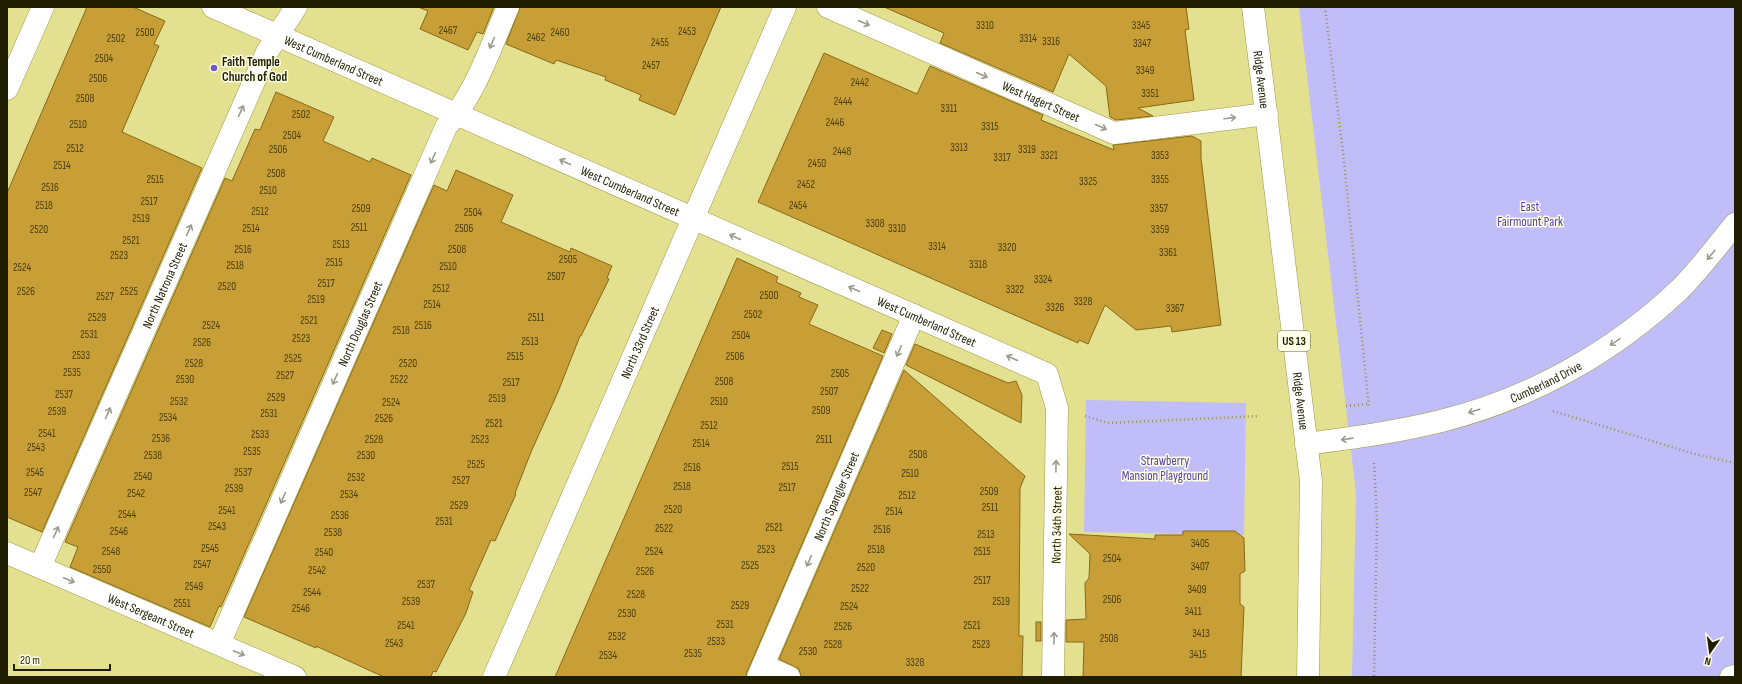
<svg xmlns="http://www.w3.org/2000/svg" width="1742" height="684" font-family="'Sofia Sans Condensed',sans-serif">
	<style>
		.green { fill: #c0bdf9 }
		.building { fill: #c89f37; stroke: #876916 }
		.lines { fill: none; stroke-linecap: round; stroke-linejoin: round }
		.minor-casing { stroke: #9c994a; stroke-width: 23 }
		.major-casing { stroke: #9c994a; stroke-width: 23 }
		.path { stroke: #969457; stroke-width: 2.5; stroke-dasharray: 1 3; stroke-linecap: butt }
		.minor { stroke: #fff; stroke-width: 22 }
		.major { stroke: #fff; stroke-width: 22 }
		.oneway { stroke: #9b9a8c }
		.poi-dot { fill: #6c57d1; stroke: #ffffe7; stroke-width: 1.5 }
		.labels { text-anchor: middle; stroke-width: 3; stroke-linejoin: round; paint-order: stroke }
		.number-label { font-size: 11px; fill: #4a3e0e }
		.shield { fill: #ffffe7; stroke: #636245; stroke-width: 1 }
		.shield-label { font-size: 12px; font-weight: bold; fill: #201e00 }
		.street-label { font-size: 13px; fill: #201e00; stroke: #ffffe7 }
		.poi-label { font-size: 13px; font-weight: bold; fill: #201e00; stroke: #ffffe7; text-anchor: start }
		.park-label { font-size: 13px; fill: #5441a8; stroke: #ffffe7 }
	</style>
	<rect width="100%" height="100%" fill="#e3e190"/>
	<g class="green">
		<polygon points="1299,7 1735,7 1735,677 1352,677 1356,493"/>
		<polygon points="1086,400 1246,403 1244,535 1084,532"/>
	</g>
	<g class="building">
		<polygon points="87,7 133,7 165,21 154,44 159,46 122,132 202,168 42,532 7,517 7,193"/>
		<polygon points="418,7 494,7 483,34 477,32 468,50 420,29 428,11"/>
		<polygon points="520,7 721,7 675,115 639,100 641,95 605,80 606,77 556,60 554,64 506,44"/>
		<polygon points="884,7 1186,7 1189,29 1185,30 1194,100 1138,108 1153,116 1116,120 1110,117 1106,86 1069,54 1053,92 940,43 944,33"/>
		<polygon points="824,53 917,94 930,66 1043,115 1041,120 1114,150 1113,145 1192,136 1201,141 1201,158 1221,325 1172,332 1171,326 1136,330 1105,305 1088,344 1079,340 1078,343 758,202"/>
		<polygon points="276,92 334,117 323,141 370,162 372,158 411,175 221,607 219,606 210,627 70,567 78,547 65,542 225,178 232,181 255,129 260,130"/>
		<polygon points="456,170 513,195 501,222 570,252 571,248 612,266 607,278 609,279 581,336 580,336 558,392 531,452 515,493 516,494 495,541 491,540 469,590 473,592 466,613 436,672 433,671 431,677 384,677 316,646 316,648 244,617 434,185 447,191"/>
		<polygon points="737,258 778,277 776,282 801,293 799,297 818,305 809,324 883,356 747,672 746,677 555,677"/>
		<polygon points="882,330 892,334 884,353 873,348"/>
		<polygon points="915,344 1008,383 1016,381 1022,395 1021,423 906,365"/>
		<polygon points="904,370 1025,476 1020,488 1019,636 1023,636 1022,677 801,677 799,669 779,659"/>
		<polygon points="1183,531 1235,531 1244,538 1245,571 1240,574 1240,604 1244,607 1241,677 1083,677 1084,642 1066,642 1066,620 1086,619 1085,583 1089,578 1090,554 1069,534 1155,539 1155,535 1183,535"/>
		<rect x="1036" y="622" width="5" height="19"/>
	</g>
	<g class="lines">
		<g class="minor-casing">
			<g id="minor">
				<path id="s1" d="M 213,7 L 1047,374 L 1057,408 L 1053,677"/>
				<path id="s2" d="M 828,7 L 1114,133 L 1267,114"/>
				<polyline points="7,89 43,7"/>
				<path id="s3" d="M 1306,444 C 1352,438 1397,432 1441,421 C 1530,399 1614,352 1680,289 C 1700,269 1717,246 1735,224"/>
				<path id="s4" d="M 7,553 L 295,677"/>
				<path id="s5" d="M 40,567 L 267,52 L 296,7"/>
				<path id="s6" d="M 219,644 L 446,127 C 476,93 490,48 508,7"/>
				<polyline points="763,666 789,677"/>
				<path id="s7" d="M 494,677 L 785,7"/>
				<path id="s8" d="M 758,677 L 914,315"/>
				<polyline points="1731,677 1735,676"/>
			</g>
		</g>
		<g class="major-casing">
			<g id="major">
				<path id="s9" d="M 1253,7 L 1311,481 L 1308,677"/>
			</g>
		</g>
		<g class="path">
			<polyline points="1325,7 1343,152 1369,408"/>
			<polyline points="1346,406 1368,404"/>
			<polyline points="1553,411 1695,454 1735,463"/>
			<polyline points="1085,416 1108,423 1260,416"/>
			<polyline points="1374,463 1377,519 1374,677"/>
		</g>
		<use href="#minor" class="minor"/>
		<use href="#major" class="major"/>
	</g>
	<defs><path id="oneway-shaft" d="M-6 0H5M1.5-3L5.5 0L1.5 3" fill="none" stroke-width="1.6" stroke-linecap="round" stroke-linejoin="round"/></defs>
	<g class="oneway">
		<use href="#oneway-shaft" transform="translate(864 23) rotate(24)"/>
		<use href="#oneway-shaft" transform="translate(492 43) rotate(113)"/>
		<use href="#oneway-shaft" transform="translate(982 75) rotate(24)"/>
		<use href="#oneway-shaft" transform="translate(241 111) rotate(-66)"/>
		<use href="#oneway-shaft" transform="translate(1230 118) rotate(-7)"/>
		<use href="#oneway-shaft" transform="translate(1101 127) rotate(24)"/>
		<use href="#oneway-shaft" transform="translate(433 158) rotate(114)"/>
		<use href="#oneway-shaft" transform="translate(565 162) rotate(-156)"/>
		<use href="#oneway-shaft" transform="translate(189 230) rotate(-66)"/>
		<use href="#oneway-shaft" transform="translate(735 237) rotate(-156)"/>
		<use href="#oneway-shaft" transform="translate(1711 255) rotate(130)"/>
		<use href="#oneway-shaft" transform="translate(854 289) rotate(-156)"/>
		<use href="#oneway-shaft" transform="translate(1615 342) rotate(146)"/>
		<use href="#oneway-shaft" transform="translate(899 351) rotate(113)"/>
		<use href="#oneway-shaft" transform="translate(1012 358) rotate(-156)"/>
		<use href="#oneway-shaft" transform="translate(335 379) rotate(114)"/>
		<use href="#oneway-shaft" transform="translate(1474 411) rotate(162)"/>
		<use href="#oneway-shaft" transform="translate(108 413) rotate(-66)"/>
		<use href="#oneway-shaft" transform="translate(1347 439) rotate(172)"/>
		<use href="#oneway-shaft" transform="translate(1056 466) rotate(-89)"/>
		<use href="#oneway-shaft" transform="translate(283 498) rotate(114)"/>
		<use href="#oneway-shaft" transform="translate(56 532) rotate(-66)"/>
		<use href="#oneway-shaft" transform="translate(809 561) rotate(113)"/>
		<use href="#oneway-shaft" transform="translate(69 580) rotate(23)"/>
		<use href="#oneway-shaft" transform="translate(1054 638) rotate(-89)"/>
		<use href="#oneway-shaft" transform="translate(239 653) rotate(23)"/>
	</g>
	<circle class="poi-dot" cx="214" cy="68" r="4"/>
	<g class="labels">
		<g class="number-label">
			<text x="985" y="29">3310</text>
			<text x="1141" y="29">3345</text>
			<text x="448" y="34">2467</text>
			<text x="687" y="35">2453</text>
			<text x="145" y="36">2500</text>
			<text x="560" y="36">2460</text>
			<text x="536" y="41">2462</text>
			<text x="116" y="42">2502</text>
			<text x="1028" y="42">3314</text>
			<text x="1051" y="45">3316</text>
			<text x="660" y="46">2455</text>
			<text x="1142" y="47">3347</text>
			<text x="104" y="62">2504</text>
			<text x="651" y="69">2457</text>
			<text x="1145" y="74">3349</text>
			<text x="98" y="82">2506</text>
			<text x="860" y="86">2442</text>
			<text x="1150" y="97">3351</text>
			<text x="85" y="102">2508</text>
			<text x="843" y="105">2444</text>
			<text x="949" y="112">3311</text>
			<text x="301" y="118">2502</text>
			<text x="835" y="126">2446</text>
			<text x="78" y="128">2510</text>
			<text x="990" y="130">3315</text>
			<text x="292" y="139">2504</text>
			<text x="959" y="151">3313</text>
			<text x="75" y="152">2512</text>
			<text x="278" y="153">2506</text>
			<text x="1027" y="153">3319</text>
			<text x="842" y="155">2448</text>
			<text x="1049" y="159">3321</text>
			<text x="1160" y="159">3353</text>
			<text x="1002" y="161">3317</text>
			<text x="817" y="167">2450</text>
			<text x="62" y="169">2514</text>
			<text x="276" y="177">2508</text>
			<text x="155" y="183">2515</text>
			<text x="1160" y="183">3355</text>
			<text x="1088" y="185">3325</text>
			<text x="806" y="188">2452</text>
			<text x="50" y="191">2516</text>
			<text x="268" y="194">2510</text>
			<text x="149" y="205">2517</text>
			<text x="44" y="209">2518</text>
			<text x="798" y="209">2454</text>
			<text x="361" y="212">2509</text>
			<text x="1159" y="212">3357</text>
			<text x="260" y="215">2512</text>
			<text x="473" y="216">2504</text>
			<text x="141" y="222">2519</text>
			<text x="875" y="227">3308</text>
			<text x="359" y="231">2511</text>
			<text x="251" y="232">2514</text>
			<text x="464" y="232">2506</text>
			<text x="897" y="232">3310</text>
			<text x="39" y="233">2520</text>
			<text x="1160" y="233">3359</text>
			<text x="131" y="244">2521</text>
			<text x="341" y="248">2513</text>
			<text x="937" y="250">3314</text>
			<text x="1007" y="251">3320</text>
			<text x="243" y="253">2516</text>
			<text x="457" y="253">2508</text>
			<text x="1168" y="256">3361</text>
			<text x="119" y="259">2523</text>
			<text x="568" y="263">2505</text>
			<text x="334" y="266">2515</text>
			<text x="978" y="268">3318</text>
			<text x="235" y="269">2518</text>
			<text x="448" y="270">2510</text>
			<text x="22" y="271">2524</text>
			<text x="556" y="280">2507</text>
			<text x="1043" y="283">3324</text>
			<text x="326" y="287">2517</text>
			<text x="227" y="290">2520</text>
			<text x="441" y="292">2512</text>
			<text x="1015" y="293">3322</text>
			<text x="26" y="295">2526</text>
			<text x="129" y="295">2525</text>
			<text x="769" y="299">2500</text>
			<text x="105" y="300">2527</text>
			<text x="316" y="303">2519</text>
			<text x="1083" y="305">3328</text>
			<text x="432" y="308">2514</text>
			<text x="1055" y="311">3326</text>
			<text x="1175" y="312">3367</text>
			<text x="753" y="318">2502</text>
			<text x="97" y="321">2529</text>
			<text x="536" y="321">2511</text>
			<text x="309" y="324">2521</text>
			<text x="211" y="329">2524</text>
			<text x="423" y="329">2516</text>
			<text x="401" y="334">2518</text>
			<text x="89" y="338">2531</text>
			<text x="741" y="339">2504</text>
			<text x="301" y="342">2523</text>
			<text x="530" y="345">2513</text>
			<text x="202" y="346">2526</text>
			<text x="81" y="359">2533</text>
			<text x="515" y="360">2515</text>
			<text x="735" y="360">2506</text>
			<text x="293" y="362">2525</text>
			<text x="194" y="367">2528</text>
			<text x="408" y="367">2520</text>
			<text x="72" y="376">2535</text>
			<text x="840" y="377">2505</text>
			<text x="285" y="379">2527</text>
			<text x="185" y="383">2530</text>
			<text x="399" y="383">2522</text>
			<text x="724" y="385">2508</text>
			<text x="511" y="386">2517</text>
			<text x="829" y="395">2507</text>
			<text x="64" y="398">2537</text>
			<text x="276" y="401">2529</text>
			<text x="497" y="402">2519</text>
			<text x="179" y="405">2532</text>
			<text x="719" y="405">2510</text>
			<text x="391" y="406">2524</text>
			<text x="821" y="414">2509</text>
			<text x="57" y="415">2539</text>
			<text x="269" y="417">2531</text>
			<text x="168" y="421">2534</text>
			<text x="384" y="422">2526</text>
			<text x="494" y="427">2521</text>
			<text x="709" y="429">2512</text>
			<text x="47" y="437">2541</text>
			<text x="260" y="438">2533</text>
			<text x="161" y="442">2536</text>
			<text x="374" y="443">2528</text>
			<text x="480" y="443">2523</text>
			<text x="824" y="443">2511</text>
			<text x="701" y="447">2514</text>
			<text x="36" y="451">2543</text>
			<text x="252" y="455">2535</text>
			<text x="918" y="458">2508</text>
			<text x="153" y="459">2538</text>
			<text x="366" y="459">2530</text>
			<text x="476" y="468">2525</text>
			<text x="790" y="470">2515</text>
			<text x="692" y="471">2516</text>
			<text x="35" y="476">2545</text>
			<text x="243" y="476">2537</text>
			<text x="910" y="477">2510</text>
			<text x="143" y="480">2540</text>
			<text x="356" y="481">2532</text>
			<text x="461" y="484">2527</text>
			<text x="682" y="490">2518</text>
			<text x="787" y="491">2517</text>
			<text x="234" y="492">2539</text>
			<text x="989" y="495">2509</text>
			<text x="33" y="496">2547</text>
			<text x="136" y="497">2542</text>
			<text x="349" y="498">2534</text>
			<text x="907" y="499">2512</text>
			<text x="459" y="509">2529</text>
			<text x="990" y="511">2511</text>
			<text x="673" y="513">2520</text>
			<text x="227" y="514">2541</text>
			<text x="894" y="515">2514</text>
			<text x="127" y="518">2544</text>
			<text x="340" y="519">2536</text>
			<text x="444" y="525">2531</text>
			<text x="217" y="530">2543</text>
			<text x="774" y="531">2521</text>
			<text x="664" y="532">2522</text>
			<text x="882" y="533">2516</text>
			<text x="119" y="535">2546</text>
			<text x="333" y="536">2538</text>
			<text x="986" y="538">2513</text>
			<text x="1200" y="547">3405</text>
			<text x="210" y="552">2545</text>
			<text x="766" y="553">2523</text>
			<text x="876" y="553">2518</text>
			<text x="111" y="555">2548</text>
			<text x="654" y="555">2524</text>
			<text x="982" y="555">2515</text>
			<text x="324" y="556">2540</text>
			<text x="1112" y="562">2504</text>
			<text x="202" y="568">2547</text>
			<text x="750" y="569">2525</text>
			<text x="1200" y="570">3407</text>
			<text x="866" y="571">2520</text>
			<text x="102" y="573">2550</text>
			<text x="317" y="574">2542</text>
			<text x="645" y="575">2526</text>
			<text x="982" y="584">2517</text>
			<text x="426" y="588">2537</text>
			<text x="194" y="590">2549</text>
			<text x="860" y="592">2522</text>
			<text x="1197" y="593">3409</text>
			<text x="312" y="596">2544</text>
			<text x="636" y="598">2528</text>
			<text x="1112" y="603">2506</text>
			<text x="411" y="605">2539</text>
			<text x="1001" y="605">2519</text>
			<text x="182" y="607">2551</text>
			<text x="740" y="609">2529</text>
			<text x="849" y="610">2524</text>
			<text x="301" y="612">2546</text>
			<text x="1193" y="615">3411</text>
			<text x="627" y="617">2530</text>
			<text x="725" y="628">2531</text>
			<text x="406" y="629">2541</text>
			<text x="972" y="629">2521</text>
			<text x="843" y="630">2526</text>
			<text x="1201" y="637">3413</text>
			<text x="617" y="640">2532</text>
			<text x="1109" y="642">2508</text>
			<text x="716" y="645">2533</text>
			<text x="394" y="647">2543</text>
			<text x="833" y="648">2528</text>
			<text x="981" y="648">2523</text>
			<text x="808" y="655">2530</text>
			<text x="693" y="657">2535</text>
			<text x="1198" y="658">3415</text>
			<text x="608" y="659">2534</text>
			<text x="915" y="666">3328</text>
		</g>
		<rect class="shield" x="1278" y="331" width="32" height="20" rx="3"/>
		<g class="shield-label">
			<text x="1294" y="345">US 13</text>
		</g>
		<g class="street-label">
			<text dy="5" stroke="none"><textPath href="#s1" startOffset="132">West Cumberland Street</textPath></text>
			<text dy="5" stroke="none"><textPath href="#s9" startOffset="73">Ridge Avenue</textPath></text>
			<text dy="5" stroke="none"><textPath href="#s2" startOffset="233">West Hagert Street</textPath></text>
			<text dy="5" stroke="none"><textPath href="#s1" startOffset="456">West Cumberland Street</textPath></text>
			<text dy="5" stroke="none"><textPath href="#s5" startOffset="308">North Natrona Street</textPath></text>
			<text dy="5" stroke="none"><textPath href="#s1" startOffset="780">West Cumberland Street</textPath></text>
			<text dy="5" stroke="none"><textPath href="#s6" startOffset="350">North Douglas Street</textPath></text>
			<text dy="5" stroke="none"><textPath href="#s7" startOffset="365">North 33rd Street</textPath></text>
			<text dy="5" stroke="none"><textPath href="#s3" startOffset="249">Cumberland Drive</textPath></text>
			<text dy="5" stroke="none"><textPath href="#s9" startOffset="397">Ridge Avenue</textPath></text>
			<text dy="5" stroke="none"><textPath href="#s8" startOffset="197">North Spangler Street</textPath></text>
			<text transform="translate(1056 525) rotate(-89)" y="5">North 34th Street</text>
			<text dy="5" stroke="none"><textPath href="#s4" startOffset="157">West Sergeant Street</textPath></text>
		</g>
		<g class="poi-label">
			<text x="222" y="66">Faith Temple<tspan x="222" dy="15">Church of God</tspan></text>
		</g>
		<g class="park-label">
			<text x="1530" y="211">East<tspan x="1530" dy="15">Fairmount Park</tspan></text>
			<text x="1165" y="465">Strawberry<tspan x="1165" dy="15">Mansion Playground</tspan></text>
		</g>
	</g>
	<rect width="1742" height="684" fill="none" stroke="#201e00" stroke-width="16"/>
	<g transform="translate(1710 652) rotate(194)" stroke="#ffffe7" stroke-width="3" paint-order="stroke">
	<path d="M0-3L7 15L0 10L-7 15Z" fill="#201e00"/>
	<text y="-6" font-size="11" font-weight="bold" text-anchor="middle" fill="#201e00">N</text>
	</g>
	<path d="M14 664v6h96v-6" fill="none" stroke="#201e00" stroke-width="2"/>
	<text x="20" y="664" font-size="12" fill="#201e00" stroke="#ffffe7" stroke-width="3" paint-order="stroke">20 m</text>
</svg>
